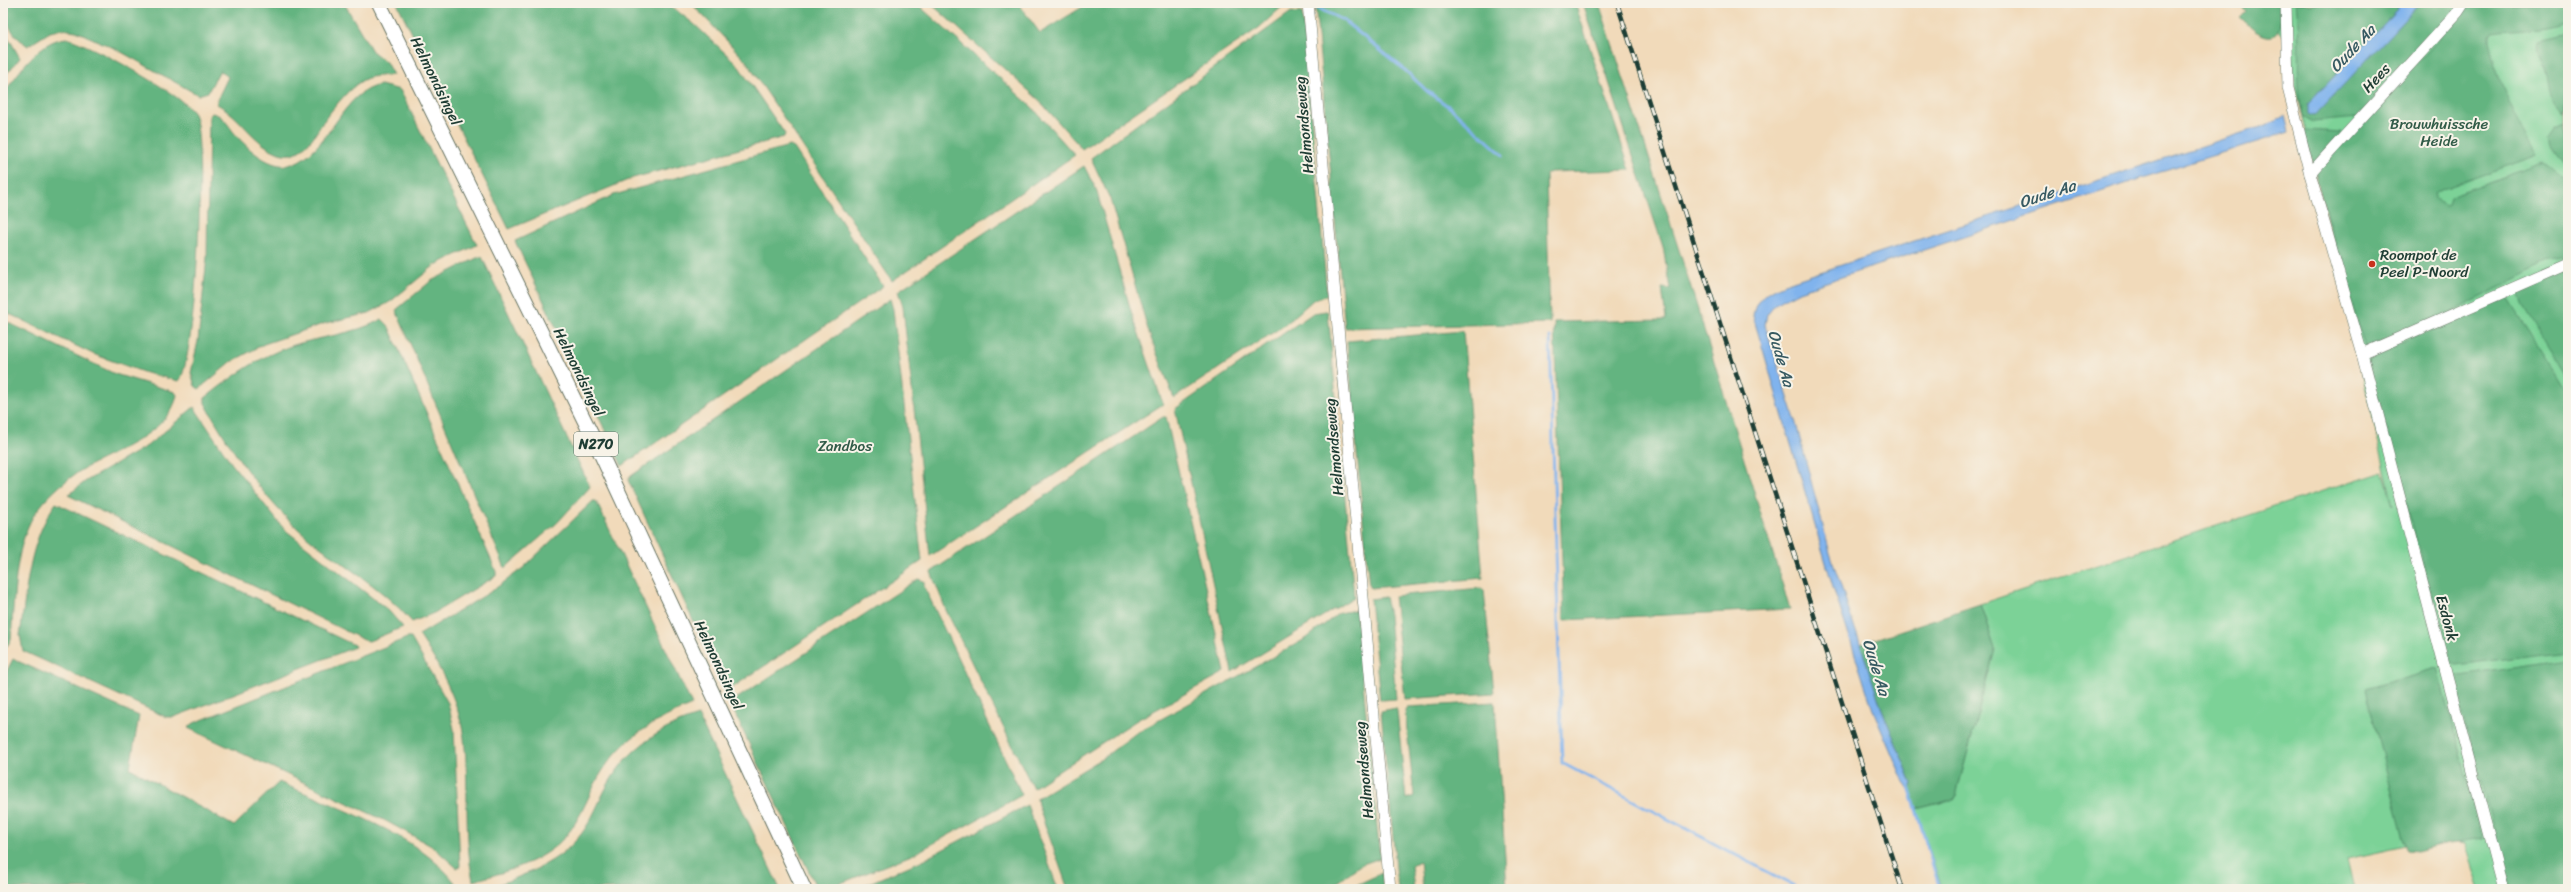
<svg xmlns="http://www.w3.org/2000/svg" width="2571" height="892" font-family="Sriracha,sans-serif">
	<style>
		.green { fill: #7bd297; stroke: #4d8866 }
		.forest { fill: #64b480; stroke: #42785a }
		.water { fill: #80b3ed; stroke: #507890 }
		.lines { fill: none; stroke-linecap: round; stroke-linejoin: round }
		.stream { stroke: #80b3ed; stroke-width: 3 }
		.minor-casing { stroke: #687463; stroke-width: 12 }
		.major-casing { stroke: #687463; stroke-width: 16 }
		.minor { stroke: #fff; stroke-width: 11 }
		.major { stroke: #fff; stroke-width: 14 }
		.rail-casing { stroke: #1f3d34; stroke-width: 4.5 }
		.rail { stroke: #f7f3e8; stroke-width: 3; stroke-dasharray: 9; stroke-linecap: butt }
		.poi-dot { fill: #c8321e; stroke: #f7f3e8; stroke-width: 1.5 }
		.labels { text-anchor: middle; stroke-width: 4; stroke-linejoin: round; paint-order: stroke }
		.shield { fill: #f7f3e8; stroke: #60746a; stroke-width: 1 }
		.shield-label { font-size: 14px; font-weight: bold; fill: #1f3d34 }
		.street-label { font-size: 15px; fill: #1f3d34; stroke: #f7f3e8 }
		.park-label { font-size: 15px; fill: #315b48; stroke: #f7f3e8 }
		.poi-label { font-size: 15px; fill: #1f3d34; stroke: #f7f3e8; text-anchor: start }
		.water-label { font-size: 16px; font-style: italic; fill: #375a62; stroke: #f7f3e8 }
	</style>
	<rect width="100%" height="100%" fill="#f7f3e8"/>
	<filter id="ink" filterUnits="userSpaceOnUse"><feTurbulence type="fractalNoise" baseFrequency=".025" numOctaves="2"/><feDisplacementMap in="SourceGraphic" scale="8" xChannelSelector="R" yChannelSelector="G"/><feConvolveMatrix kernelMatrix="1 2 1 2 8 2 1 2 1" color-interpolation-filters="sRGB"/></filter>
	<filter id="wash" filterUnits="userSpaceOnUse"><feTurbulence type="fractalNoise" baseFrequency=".012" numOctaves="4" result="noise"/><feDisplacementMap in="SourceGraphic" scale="16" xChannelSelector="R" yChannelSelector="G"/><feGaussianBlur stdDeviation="0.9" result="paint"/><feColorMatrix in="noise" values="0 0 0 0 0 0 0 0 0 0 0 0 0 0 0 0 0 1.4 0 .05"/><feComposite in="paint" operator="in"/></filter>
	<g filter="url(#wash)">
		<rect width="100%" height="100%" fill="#f1daba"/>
		<polygon class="green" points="2240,3 2568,3 2568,889 2480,889 2465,843 2403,835 2406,846 2347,859 2354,889 1942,889 1916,809 1955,799 1995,649 1980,604 2383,471 2393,505 2284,36"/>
		<g class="forest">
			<path d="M 3,3 L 344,3 L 372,51 L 386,62 L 393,75 C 381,76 370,75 360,82 C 349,89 337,104 328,115 C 316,131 304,161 279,153 C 253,144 241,116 217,104 L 217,100 L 228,77 L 220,70 L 208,92 L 198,95 L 116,49 L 76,31 L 62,29 L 50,32 L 28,46 C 13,36 3,21 3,3 Z"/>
			<polygon points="397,3 667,3 694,24 737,64 785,134 784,137 633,178 509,229"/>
			<polygon points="691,3 916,3 1031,106 1075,155 892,281 746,61"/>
			<polygon points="930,3 1018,3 1040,33 1089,3 1286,3 1260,27 1082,149 1038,99"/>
			<polygon points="1315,3 1575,3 1630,170 1549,172 1546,175 1550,323 1345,328"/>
			<polygon points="1583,3 1599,3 1690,284 1790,609 1564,620 1554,322 1666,320 1662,288 1670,289 1663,247"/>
			<path d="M 2238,3 L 2279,3 C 2282,17 2283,46 2259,33 C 2252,30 2246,22 2240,17 L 2246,11 Z"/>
			<path d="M 2296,3 L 2404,3 L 2308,104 L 2314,115 L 2420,3 L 2466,3 L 2358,118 L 2313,122 L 2303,116 C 2294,79 2302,40 2296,3 Z"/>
			<path d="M 2471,3 L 2568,3 L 2568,22 C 2542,31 2518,28 2492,32 L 2490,36 C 2489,67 2521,129 2538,155 L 2443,189 L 2435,194 L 2435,200 L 2446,206 L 2448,205 L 2450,197 L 2455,194 L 2544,163 L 2568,182 L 2568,260 L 2547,264 L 2428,324 L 2365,349 L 2317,181 L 2318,170 Z"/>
			<polygon points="1291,12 1302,13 1327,295 1313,300 1286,324 1174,398 1149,333 1110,199 1091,158"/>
			<polygon points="3,28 20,58 3,78"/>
			<path d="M 2568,33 L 2568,112 L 2565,111 C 2548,91 2553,88 2547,66 C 2544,57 2538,49 2538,40 Z"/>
			<path d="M 67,38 C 91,45 183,94 194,114 C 207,136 196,363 179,381 L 146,373 L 93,354 L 3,311 L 3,94 C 20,72 38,40 67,38 Z"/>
			<path d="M 381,85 L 400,90 L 477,245 L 435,265 L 390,302 L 369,313 L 326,323 L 264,344 L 231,362 L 199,389 L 195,386 L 191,373 L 198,341 L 207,257 L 209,116 L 212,113 C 224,115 228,126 236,135 C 248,149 272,171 292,164 C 331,150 342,90 381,85 Z"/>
			<polygon points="2568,121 2568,169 2554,150 2551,136 2559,125"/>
			<polygon points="2306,130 2342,132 2312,164 2303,131"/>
			<polygon points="789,146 794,148 883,286 622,466 515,241 614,195"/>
			<polygon points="1084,166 1096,189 1131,311 1163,404 930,556 903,307 898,291"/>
			<polygon points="479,257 482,257 590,487 557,523 505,568 396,310 431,281"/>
			<polygon points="2568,271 2568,379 2524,307 2519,292"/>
			<polygon points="2507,298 2568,394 2568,651 2456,665 2449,661 2368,362 2371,356"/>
			<polygon points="890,299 893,309 922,561 727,691 725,690 628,480 631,476"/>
			<polygon points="1326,311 1328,312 1354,597 1232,672 1175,409 1313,313"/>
			<path d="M 382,319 L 388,325 L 496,571 L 496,576 L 434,613 L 412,622 C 380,584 333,561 297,528 C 260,494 229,447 205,403 L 205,398 C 232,377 258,357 291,346 C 320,336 354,335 382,319 Z"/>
			<path d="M 3,320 L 115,374 L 175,392 L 177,395 C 170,434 109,453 80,471 C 62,483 46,497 34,515 C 14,547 14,603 11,640 L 7,646 L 3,645 Z"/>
			<polygon points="1463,331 1483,578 1371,588 1369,587 1347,341"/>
			<polygon points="194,407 232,464 284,529 388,610 403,627 369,641 364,640 68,495 86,481 147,446"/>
			<polygon points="1163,417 1166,417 1225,672 1137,720 1033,788 946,610 931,572"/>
			<path d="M 593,501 L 596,501 L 692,705 C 649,723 617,741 595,784 C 585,804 576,828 559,843 C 536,864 502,873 473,881 C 463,834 470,785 464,738 C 459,701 439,665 419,635 L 492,591 L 523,568 Z"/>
			<path d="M 56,503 L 354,645 L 355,647 L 174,717 L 166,717 L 23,651 L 20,635 C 27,589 28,542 56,503 Z"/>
			<polygon points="918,579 924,581 924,586 1022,795 914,854 826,889 817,889 730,703"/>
			<polygon points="1481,588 1484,590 1494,693 1405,699 1394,596"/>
			<polygon points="1385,597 1389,615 1396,699 1382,700 1380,699 1370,599"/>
			<polygon points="1980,604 1995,649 1955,799 1916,809 1909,789 1912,783 1881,707 1860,644"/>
			<polygon points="1356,610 1380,858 1360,865 1328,889 1068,889 1038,805 1037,798 1103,758 1136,733 1307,638 1339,613"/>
			<polygon points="407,638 411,638 448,703 454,729 460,866 457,868 433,847 386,821 188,728 194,723"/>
			<path d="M 13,659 L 139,716 L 130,768 L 234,826 L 279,782 C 335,807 419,834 456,884 L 456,889 L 3,889 L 3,678 Z"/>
			<polygon points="2568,660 2568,889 2510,889 2452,677"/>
			<polygon points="2437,668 2483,838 2448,843 2417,851 2407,850 2365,689"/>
			<polygon points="1495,702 1507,889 1423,889 1420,861 1411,865 1414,889 1398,889 1381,711 1396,708 1397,711 1406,799 1414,796 1405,711 1407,707"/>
			<path d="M 698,716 L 780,889 L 487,889 C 518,877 554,866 577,839 C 589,826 596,808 604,792 C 624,752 656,729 698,716 Z"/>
			<polygon points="1027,805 1058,889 855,889 923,860"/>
			<polygon points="1382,873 1383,889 1348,889"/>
		</g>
		<g class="water">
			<polygon points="2404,3 2420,3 2320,110 2314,115 2308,113 2308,104"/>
			<path d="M 2285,116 L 2289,132 L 2192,162 L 1799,291 L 1775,304 L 1767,314 L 1765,325 L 1794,416 L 1830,553 L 1881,707 L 1912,783 L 1909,789 L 1904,782 L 1873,710 L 1834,590 L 1753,316 C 1755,298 1769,291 1784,284 L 2263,126 Z"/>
		</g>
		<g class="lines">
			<g class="stream">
				<polyline points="1317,8 1343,20 1405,70 1427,91 1452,109 1503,155"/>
				<polyline points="1550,337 1562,763 1800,889"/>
				<polyline points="1909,786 1940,889"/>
			</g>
		</g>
	</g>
	<g filter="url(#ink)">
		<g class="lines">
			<g class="minor-casing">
				<g id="minor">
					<polyline points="1308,3 1390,889"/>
					<polyline points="2286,3 2288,88 2310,174 2362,354 2503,889"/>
					<polyline points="2310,174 2458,12 2464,3"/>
					<polyline points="2362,354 2568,264"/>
				</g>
			</g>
			<g class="major-casing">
				<polyline id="major" points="379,3 600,452 804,889"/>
			</g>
			<use href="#minor" class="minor"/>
			<use href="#major" class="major"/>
			<g class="rail-casing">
				<polyline id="rail" points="1617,3 1902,889"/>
			</g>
			<use href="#rail" class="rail"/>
		</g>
	</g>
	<circle class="poi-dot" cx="2372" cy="264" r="4"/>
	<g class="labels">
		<rect class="shield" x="574" y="432" width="44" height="24" rx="3"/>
		<g class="shield-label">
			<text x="596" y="449">N270</text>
		</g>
		<g class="street-label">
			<text transform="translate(2376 78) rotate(-47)" y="5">Hees</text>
			<text transform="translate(436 81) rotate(64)" y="5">Helmondsingel</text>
			<text transform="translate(1304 125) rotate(-95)" y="5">Helmondseweg</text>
			<text transform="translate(579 372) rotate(64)" y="5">Helmondsingel</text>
			<text transform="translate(1334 447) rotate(-95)" y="5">Helmondseweg</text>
			<text transform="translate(2447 618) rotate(75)" y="5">Esdonk</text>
			<text transform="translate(719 665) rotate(65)" y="5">Helmondsingel</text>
			<text transform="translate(1364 770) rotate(-95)" y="5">Helmondseweg</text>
		</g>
		<g class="park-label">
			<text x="2439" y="129">Brouwhuissche<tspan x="2439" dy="17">Heide</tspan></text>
			<text x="845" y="451">Zandbos</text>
		</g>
		<g class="poi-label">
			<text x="2380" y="260">Roompot de<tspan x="2380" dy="17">Peel P-Noord</tspan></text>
		</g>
		<g class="water-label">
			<text transform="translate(2352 48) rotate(-47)" y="6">Oude Aa</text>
			<text transform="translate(2047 193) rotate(-18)" y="6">Oude Aa</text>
			<text transform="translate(1782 358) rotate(74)" y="6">Oude Aa</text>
			<text transform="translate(1877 667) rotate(73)" y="6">Oude Aa</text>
		</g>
	</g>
	<rect width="2571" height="892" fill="none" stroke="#f7f3e8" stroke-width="16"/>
</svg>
